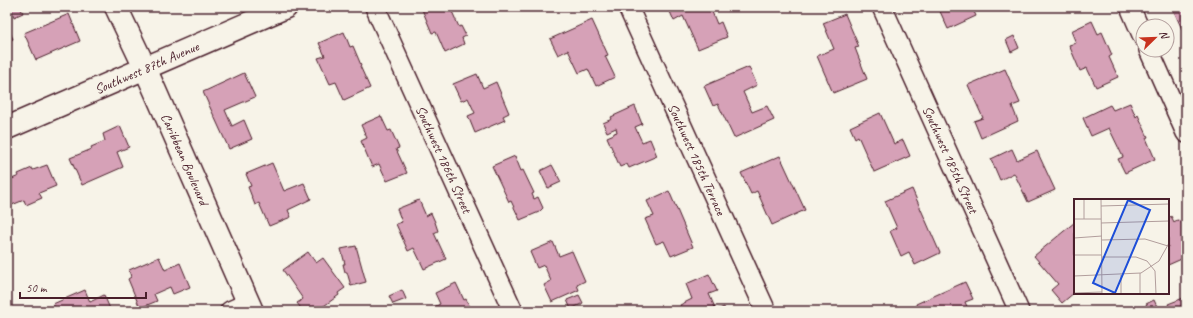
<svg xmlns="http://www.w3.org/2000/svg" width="1193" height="318" font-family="Caveat,sans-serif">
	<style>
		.building { fill: #d6a1b7; stroke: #4a1f2b }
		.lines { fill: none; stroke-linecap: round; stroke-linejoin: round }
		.street-casing { stroke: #4a1f2b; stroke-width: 22 }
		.secondary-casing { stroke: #4a1f2b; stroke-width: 25 }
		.street { stroke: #f7f3e8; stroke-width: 19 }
		.secondary { stroke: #f7f3e8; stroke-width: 22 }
		.labels { text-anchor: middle; stroke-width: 3; stroke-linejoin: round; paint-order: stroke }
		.street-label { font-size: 14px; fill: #4a1f2b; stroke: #f7f3e8 }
		.inset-road { fill: none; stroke: #b29e9c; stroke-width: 1 }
		.view { fill: #1d4ed8; fill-opacity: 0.15; stroke: #1d4ed8; stroke-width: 2 }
		.inset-edge { fill: none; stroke: #4a1f2b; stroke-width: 2 }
	</style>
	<rect width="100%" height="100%" fill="#f7f3e8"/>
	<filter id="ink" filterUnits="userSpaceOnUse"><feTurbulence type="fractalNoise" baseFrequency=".025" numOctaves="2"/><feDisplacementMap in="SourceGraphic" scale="8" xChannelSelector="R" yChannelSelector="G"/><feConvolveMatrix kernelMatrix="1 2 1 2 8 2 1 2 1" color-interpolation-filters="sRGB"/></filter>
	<g filter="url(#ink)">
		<g class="building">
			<polygon points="8,7 20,7 23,13 14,17 12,11 10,12"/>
			<polygon points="421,7 450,7 459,27 461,26 466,36 462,38 464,44 445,53 436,32 432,33"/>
			<polygon points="668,7 710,7 717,24 721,22 727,37 698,49 683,16 674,21"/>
			<polygon points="938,7 972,7 976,16 948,29"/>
			<polygon points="1172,7 1186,7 1186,38"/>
			<polygon points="69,14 80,41 36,60 24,33"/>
			<polygon points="845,14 859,47 855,48 867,79 833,93 817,56 834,49 823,23"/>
			<polygon points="592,20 608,55 605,56 615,77 596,86 588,69 579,73 568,50 558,55 550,39"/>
			<polygon points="1092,21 1098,34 1102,32 1112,55 1109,57 1118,77 1096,87 1087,68 1080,71 1069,45 1076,43 1071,31"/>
			<polygon points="8,28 13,39 7,42 7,29"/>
			<polygon points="344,32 350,47 353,46 361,65 360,66 370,88 344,100 336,82 330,84 318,58 325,56 319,43"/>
			<polygon points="1014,36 1019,48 1011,52 1006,40"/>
			<polygon points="749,67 757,85 743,92 752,112 767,106 774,120 734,138 718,104 713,106 704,86"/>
			<polygon points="1005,69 1020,103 1012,106 1018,121 981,138 974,121 983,118 968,85"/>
			<polygon points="244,73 255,97 225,110 232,126 244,120 252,139 229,149 203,92"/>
			<polygon points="477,74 483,88 496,82 509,113 503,116 505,120 475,133 468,116 475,113 468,98 461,101 453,84"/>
			<polygon points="1130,103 1136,117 1138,115 1148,137 1146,138 1155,159 1125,173 1118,159 1123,157 1109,128 1091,136 1083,118 1110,105 1113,110"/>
			<polygon points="635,106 642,124 635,127 642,142 650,139 657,156 629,168 627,164 620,167 607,137 614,134 614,133 617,132 616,128 607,132 603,123 612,119 611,117"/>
			<polygon points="880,113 894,144 903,140 910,156 874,172 858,136 855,138 850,127"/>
			<polygon points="381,116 388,131 391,130 399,148 396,149 407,173 387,181 379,164 372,167 361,141 367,138 361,125"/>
			<polygon points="120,126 129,147 117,152 123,167 82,185 70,158 92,149 91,147 105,141 103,134"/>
			<polygon points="1012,149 1017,160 1037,151 1055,190 1028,202 1014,173 1000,180 991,159"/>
			<polygon points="515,156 521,171 523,170 534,193 532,194 534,199 538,197 543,208 539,212 520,220 511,201 509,202 492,166"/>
			<polygon points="780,156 805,210 772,225 757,191 751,194 741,173"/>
			<polygon points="272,163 284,191 304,183 311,199 288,210 291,217 269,226 259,203 255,205 248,187 251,186 246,174"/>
			<polygon points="47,165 56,186 39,193 42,198 26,205 24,200 7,207 7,181 19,176 18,174 32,168 33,170"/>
			<polygon points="552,165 561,182 548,188 540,171"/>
			<polygon points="912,189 940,253 915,265 909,252 901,256 890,231 897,228 885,201"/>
			<polygon points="669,191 693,247 671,256 664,241 656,244 645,219 654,216 647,201"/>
			<polygon points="419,200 426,216 431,213 435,222 438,231 434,233 446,259 424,269 414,248 408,251 396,224 402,222 397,209"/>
			<polygon points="1168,216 1169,218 1171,216 1174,222 1177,220 1181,221 1183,226 1182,229 1184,234 1186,233 1186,257 1168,265"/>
			<polygon points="1075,222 1075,292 1062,303 1051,290 1058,284 1034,256"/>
			<polygon points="553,242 559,256 572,251 585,281 577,285 579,290 552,302 544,285 551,281 544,265 537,268 530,252"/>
			<polygon points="356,246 366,282 351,286 347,272 345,272 343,264 345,264 341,249"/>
			<polygon points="308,252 316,263 323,258 345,288 338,293 339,295 317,311 303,311 297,303 303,299 283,270"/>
			<polygon points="159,257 165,270 180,263 190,287 173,294 170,287 154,294 157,301 140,308 128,279 131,277 129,270"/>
			<polygon points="709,274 717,291 709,294 716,310 724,307 725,311 683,311 680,305 692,299 686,284"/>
			<polygon points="965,282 973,299 965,302 969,311 919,311 916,304"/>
			<polygon points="456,283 464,300 466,299 472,311 436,311 434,307 440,304 435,293"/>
			<polygon points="85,290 90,302 104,295 111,311 57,311 53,304"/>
			<polygon points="402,290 406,299 393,304 389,296"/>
			<polygon points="579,295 583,303 571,309 567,300"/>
			<polygon points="1186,297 1186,311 1171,311 1168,304"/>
			<polygon points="1154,300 1159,311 1149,311 1146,304"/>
		</g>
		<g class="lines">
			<g class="street-casing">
				<g id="street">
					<path id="s1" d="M 375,7 L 513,311"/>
					<path id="s2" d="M 628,7 L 766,311"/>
					<path id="s3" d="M 882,7 L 1019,311"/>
					<polyline points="1130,7 1143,37"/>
					<polyline points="1149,50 1186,133"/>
					<polyline points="230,311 248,303"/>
				</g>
			</g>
			<g class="secondary-casing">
				<g id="secondary">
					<path id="s4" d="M 116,7 L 145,68 L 252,311"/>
					<path id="s5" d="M 7,128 L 286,7"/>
				</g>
			</g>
			<use href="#street" class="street"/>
			<use href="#secondary" class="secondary"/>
		</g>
	</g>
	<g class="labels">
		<g class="street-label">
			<text dy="5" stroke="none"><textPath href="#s5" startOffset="152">Southwest 87th Avenue</textPath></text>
			<text dy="5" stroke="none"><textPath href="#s4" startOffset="167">Caribbean Boulevard</textPath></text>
			<text dy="5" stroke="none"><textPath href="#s1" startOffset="167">Southwest 186th Street</textPath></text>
			<text dy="5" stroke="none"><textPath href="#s2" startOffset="167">Southwest 185th Terrace</textPath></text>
			<text dy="5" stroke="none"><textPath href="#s3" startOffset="167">Southwest 185th Street</textPath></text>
		</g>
	</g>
	<g transform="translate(1074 199)">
		<rect width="95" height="95" fill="#f7f3e8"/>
		<path class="inset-road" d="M 10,0 L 10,20M 27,0 L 28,95M 27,7 L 95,5M 0,20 L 27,20M 27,24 L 95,22M 0,39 L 28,37M 28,41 L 71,40 L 94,47M 0,56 L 28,56M 28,58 L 62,58 L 73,62 L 81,72 L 82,95M 66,74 L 66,95M 47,76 L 47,95M 0,77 L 67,74 L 85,62 L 95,44M 0,94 L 28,93"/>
		<path class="view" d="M 54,1 L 76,11 L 41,94 L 19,84 Z"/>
		<rect width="95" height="95" class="inset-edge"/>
	</g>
	<rect width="1193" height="318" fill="none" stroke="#f7f3e8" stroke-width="24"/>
	<rect x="12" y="12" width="1169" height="294" fill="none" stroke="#4a1f2b" stroke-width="1.5" filter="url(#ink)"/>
	<g transform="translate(1155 38) rotate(67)"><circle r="19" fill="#f7f3e8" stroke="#b29e9c"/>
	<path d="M0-3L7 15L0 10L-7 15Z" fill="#c8321e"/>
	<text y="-6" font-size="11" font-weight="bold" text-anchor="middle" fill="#4a1f2b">N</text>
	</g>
	<path d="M20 292v6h126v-6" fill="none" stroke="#4a1f2b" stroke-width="2"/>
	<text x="26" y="292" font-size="12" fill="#4a1f2b" stroke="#f7f3e8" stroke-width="3" paint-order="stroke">50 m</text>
</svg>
